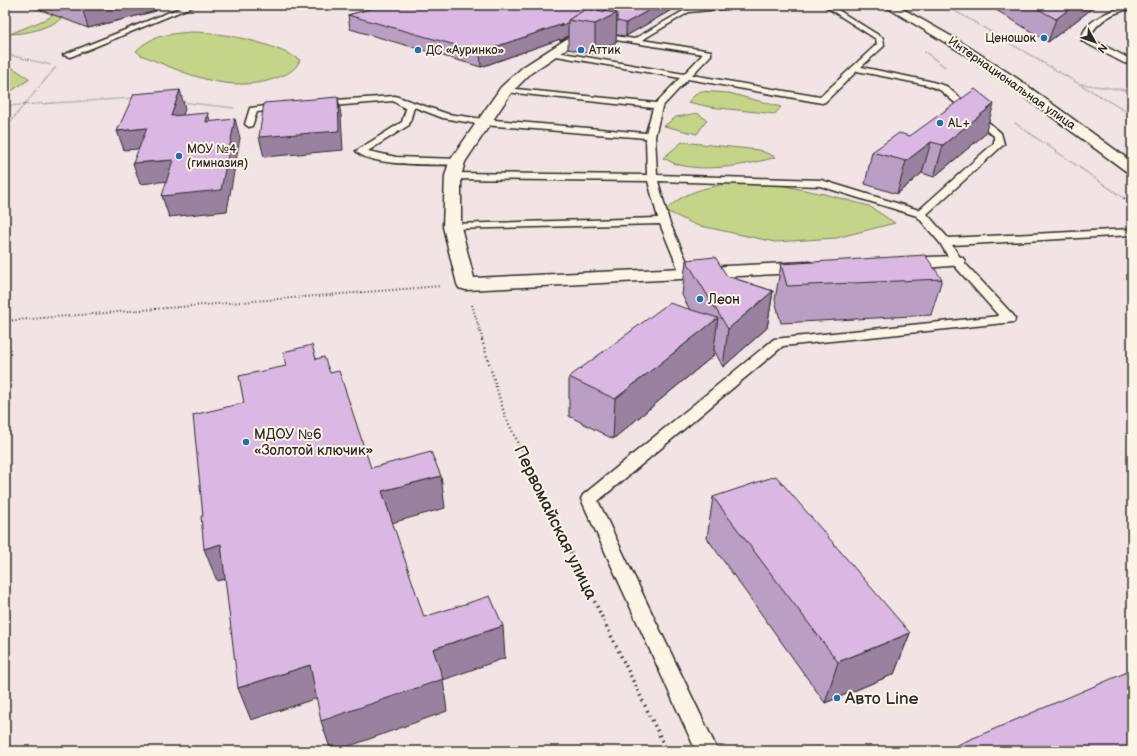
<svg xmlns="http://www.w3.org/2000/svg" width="1137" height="756" font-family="'Balsamiq Sans',sans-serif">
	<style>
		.green { fill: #c4d489; stroke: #78805a }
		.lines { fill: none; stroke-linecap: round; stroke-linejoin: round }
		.service-casing { stroke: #2b2b2b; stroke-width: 3 }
		.minor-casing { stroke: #2b2b2b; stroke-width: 3 }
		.secondary-casing { stroke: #2b2b2b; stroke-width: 3 }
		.path-far3 { stroke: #2b2b2b; stroke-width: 1.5; stroke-dasharray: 0.5 1.5; stroke-linecap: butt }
		.path-far2 { stroke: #2b2b2b; stroke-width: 2; stroke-dasharray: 1 2.5; stroke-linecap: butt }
		.path-far1 { stroke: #2b2b2b; stroke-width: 2.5; stroke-dasharray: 1 3; stroke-linecap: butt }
		.path { stroke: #2b2b2b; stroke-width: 3.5; stroke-dasharray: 1.5 4; stroke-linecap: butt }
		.service { fill: #fcf5e5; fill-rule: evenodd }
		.minor { fill: #fcf5e5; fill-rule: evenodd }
		.secondary { fill: #fcf5e5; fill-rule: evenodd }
		.wall { fill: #bb9ec3; stroke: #2b2b2b }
		.shaded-wall { fill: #99819f; stroke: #2b2b2b }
		.building { fill: #dab8e3; stroke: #2b2b2b }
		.poi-dot { fill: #1f6fb2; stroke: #fcf5e5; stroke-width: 1.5 }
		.labels { text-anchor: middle; stroke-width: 4; stroke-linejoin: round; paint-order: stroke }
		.far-poi-label { font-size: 12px; fill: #2b2b2b; stroke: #fcf5e5; text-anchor: start }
		.far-street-label { font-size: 12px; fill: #2b2b2b; stroke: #fcf5e5 }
		.poi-label { font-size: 14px; fill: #2b2b2b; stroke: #fcf5e5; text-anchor: start }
		.near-street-label { font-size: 17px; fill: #2b2b2b; stroke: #fcf5e5 }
		.near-poi-label { font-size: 17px; fill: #2b2b2b; stroke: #fcf5e5; text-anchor: start }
	</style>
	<rect width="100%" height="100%" fill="#f2e3e4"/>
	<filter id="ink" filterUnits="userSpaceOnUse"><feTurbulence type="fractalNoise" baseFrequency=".025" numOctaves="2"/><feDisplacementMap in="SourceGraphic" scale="8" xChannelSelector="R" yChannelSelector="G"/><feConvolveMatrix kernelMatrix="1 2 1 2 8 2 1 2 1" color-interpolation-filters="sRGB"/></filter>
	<g filter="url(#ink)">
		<g class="green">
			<path d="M 57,9 L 77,10 C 54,24 38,33 10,34 L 49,18 Z"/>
			<path d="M 191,32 C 223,32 273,43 300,60 C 295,71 287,74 277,78 C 229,95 185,73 141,55 L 136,51 C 152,35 169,34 191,32 Z"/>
			<polygon points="5,67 13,68 30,79 11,91 5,91"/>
			<polygon points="699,91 729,93 781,107 775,114 710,107 688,102"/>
			<polygon points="697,113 707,120 697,134 664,126 676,117"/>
			<path d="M 682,142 L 759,150 L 776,157 C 750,165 706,172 680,165 C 674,164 668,160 663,158 Z"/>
			<path d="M 729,183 L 780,185 L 824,194 L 869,206 L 895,223 L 836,238 L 775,242 L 696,225 L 666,211 C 681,192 706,188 729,183 Z"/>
		</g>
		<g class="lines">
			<g class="service-casing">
				<g id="service">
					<polygon points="187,5 196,5 70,57 63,55"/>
					<path d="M 715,5 L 744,5 L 741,7 L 689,12 L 642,40 L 711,51 L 711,55 L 692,75 L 820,97 L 877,44 L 876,39 L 823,5 L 830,5 L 883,38 L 884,46 L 861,67 L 929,81 L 946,86 L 1001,133 L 1004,144 L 1002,146 L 927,214 L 948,238 L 1132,229 L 1132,235 L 952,245 L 961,259 L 1014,316 L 1015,319 L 1014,322 L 783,346 L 598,501 L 718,751 L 696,751 L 581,499 L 583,495 L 774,339 L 999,316 L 952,263 L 940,243 L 917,216 L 820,186 L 658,181 L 669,221 L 692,273 L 686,277 L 680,273 L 660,224 L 448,229 L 447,227 L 448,225 L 452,224 L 658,218 L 648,181 L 453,179 L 448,176 L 453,173 L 647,175 L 646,138 L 483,125 L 443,118 L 414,107 L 409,125 L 368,151 L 396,157 L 457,159 L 462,162 L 457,165 C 436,164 370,167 356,151 L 402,122 L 406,109 L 393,101 L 320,107 L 316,104 L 320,101 L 395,96 L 448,114 L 483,119 L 646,133 L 653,108 L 506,92 L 502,90 L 506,88 L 656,103 L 680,78 L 551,55 L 547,53 L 551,51 L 684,74 L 703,54 L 597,37 L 593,35 L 597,33 L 634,39 L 685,10 ZM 857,71 L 927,85 L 940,90 L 994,136 L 994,143 L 919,210 L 821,180 L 657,175 L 655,136 L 662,107 L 688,79 L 822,103 L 825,102 Z"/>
					<path d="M 1132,5 L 1132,9 C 1114,11 1097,21 1089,38 L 1132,60 L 1132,64 L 1124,63 L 1082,41 C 1080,21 1117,7 1132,5 Z"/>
					<polygon points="282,104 285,105 285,109 257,112 252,126 249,127 245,124 250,108"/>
				</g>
			</g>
			<g class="minor-casing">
				<g id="minor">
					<polygon points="619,5 631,5 531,73 511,93 465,162 461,176 461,227 474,278 809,262 816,264 818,268 816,272 466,290 459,288 457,284 443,227 445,176 449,162 501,87 523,67"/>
					<polygon points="956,256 962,257 965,261 962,265 900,270 894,268 891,264 894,260 900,258"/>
				</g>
			</g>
			<g class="secondary-casing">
				<polygon id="secondary" points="883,5 896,5 956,39 1018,79 1132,162 1132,174 1127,172 979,63"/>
			</g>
			<g class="path-far3">
				<polyline points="945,5 1132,115"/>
				<polyline points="925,52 945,67"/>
				<polyline points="5,54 51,65"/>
				<polyline points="1081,84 1132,91"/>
				<polyline points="182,102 234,108"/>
				<polyline points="5,106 135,98"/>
				<polyline points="1015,123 1125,199"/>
				<polyline points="5,128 56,67"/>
			</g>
			<g class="path-far2">
				<polyline points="1124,198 1132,203"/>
				<polyline points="472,305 483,341"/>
				<polyline points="5,321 441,286"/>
			</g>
			<polyline class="path-far1" points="482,340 505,416 557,523"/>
			<polyline class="path" points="556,522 667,751"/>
			<use href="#service" class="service"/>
			<use href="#minor" class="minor"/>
			<use href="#secondary" class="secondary"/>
		</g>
		<g class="wall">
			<polygon points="28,5 154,5 156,11 88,28"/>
			<polygon points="369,5 680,5 626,36 616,35 616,42 595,54 568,49 568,36 560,41 560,39 481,67 350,29 348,15 370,9"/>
			<polygon points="988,5 1097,5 1048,42"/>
			<polygon points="985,134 934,177 922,173 897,194 865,184 872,152 910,136"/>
			<polygon points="686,260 727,276 773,291 767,328 723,367 714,350 713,356 613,439 569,416 569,377 690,310 682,295"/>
			<polygon points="781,264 942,279 931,315 781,323 775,300"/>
			<polygon points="713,497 910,633 894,674 825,703 707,538"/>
		</g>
		<g class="shaded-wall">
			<polygon points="90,5 154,5 156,11 88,28 82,7"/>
			<polygon points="596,5 599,5 599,16 571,21"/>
			<polygon points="605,5 616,5 605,12"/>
			<polygon points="658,5 680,5 626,36 626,23"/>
			<polygon points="1075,5 1097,5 1048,42 1056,19"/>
			<polygon points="617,13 616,42 595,54 595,24"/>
			<polygon points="568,22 568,36 560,41 560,39 481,67 480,52"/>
			<polygon points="180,90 185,109 176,135 171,116"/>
			<polygon points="338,97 341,115 343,150 264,157 259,137"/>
			<polygon points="994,104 985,134 934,177 943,145"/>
			<polygon points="208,113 213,132 206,122"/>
			<polygon points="235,119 240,138 227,211 169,217 162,196"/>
			<polygon points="147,128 153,148 124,150 117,131"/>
			<polygon points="931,142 922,173 897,194 906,161"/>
			<polygon points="173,160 179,180 140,184 133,163"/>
			<polygon points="773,291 767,328 723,367 728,329"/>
			<polygon points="718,318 713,356 613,439 615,399"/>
			<polygon points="441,476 445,508 388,524 382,491"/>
			<polygon points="221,544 233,577 217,581 204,549"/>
			<polygon points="503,626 505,658 443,680 447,711 336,751 331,751 321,721 433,649"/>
			<polygon points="910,633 894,674 825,703 838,662"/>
			<polygon points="310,665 320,697 251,720 238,688"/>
		</g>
		<g class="building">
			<polygon points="76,5 90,5 82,7"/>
			<polygon points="371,5 596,5 589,9 586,9 568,20 568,22 560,27 563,24 480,52 348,15 377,7"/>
			<polygon points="615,5 658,5 626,23 617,21 617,13 605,11"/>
			<polygon points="1031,5 1075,5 1056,19"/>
			<polygon points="586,9 617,13 595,24 568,20"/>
			<polygon points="975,89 994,104 943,145 931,142 906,161 872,152 899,133 910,136"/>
			<polygon points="180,90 171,116 208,113 206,122 235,119 221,190 162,196 173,160 133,163 147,128 117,131 134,94"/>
			<polygon points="338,97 339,131 259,137 264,103"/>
			<polygon points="925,255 942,279 787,286 781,264"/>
			<polygon points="715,257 727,276 773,291 728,329 686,260"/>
			<polygon points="669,303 718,318 615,399 569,377"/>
			<polygon points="312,345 316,359 324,357 330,373 339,371 371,468 431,452 441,476 382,491 424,617 490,596 503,626 433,649 443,679 321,721 310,665 238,688 221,544 204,549 201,516 203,516 193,415 244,403 239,376 286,366 283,352"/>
			<polygon points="776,476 910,633 838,662 713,497"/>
			<polygon points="1132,670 1132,751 943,751"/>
		</g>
	</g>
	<g class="poi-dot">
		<circle cx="1044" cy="38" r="4"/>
		<circle cx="418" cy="50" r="4"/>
		<circle cx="581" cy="50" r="4"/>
		<circle cx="940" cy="123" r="4"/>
		<circle cx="179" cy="156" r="4"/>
		<circle cx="700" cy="299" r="4"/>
		<circle cx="246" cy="442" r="4"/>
		<circle cx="837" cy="698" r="4"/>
	</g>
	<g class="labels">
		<g class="far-poi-label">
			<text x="1036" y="42" text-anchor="end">Ценошок</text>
			<text x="426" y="54">ДС «Ауринко»</text>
			<text x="589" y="54">Аттик</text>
			<text x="948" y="127">AL+</text>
			<text x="187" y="153">МОУ №4<tspan x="187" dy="14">(гимназия)</tspan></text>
		</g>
		<g class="far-street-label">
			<text transform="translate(1012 83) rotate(35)" y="4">Интернациональная улица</text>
		</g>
		<g class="poi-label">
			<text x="708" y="304">Леон</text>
			<text x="254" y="439">МДОУ №6<tspan x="254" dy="16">«Золотой ключик»</tspan></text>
		</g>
		<g class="near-street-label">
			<text transform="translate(556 522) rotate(64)" y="6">Первомайская улица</text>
		</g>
		<g class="near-poi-label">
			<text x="845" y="704">Авто Line</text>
		</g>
	</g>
	<rect width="1137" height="756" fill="none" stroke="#fcf5e5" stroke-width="20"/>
	<rect x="10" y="10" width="1117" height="736" fill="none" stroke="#2b2b2b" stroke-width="1.5" filter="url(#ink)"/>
	<g transform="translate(1095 42) rotate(130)" stroke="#fcf5e5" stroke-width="3" paint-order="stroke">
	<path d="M0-3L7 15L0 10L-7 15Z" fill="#2b2b2b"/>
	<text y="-6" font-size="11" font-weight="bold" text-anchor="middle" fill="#2b2b2b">N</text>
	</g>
</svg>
